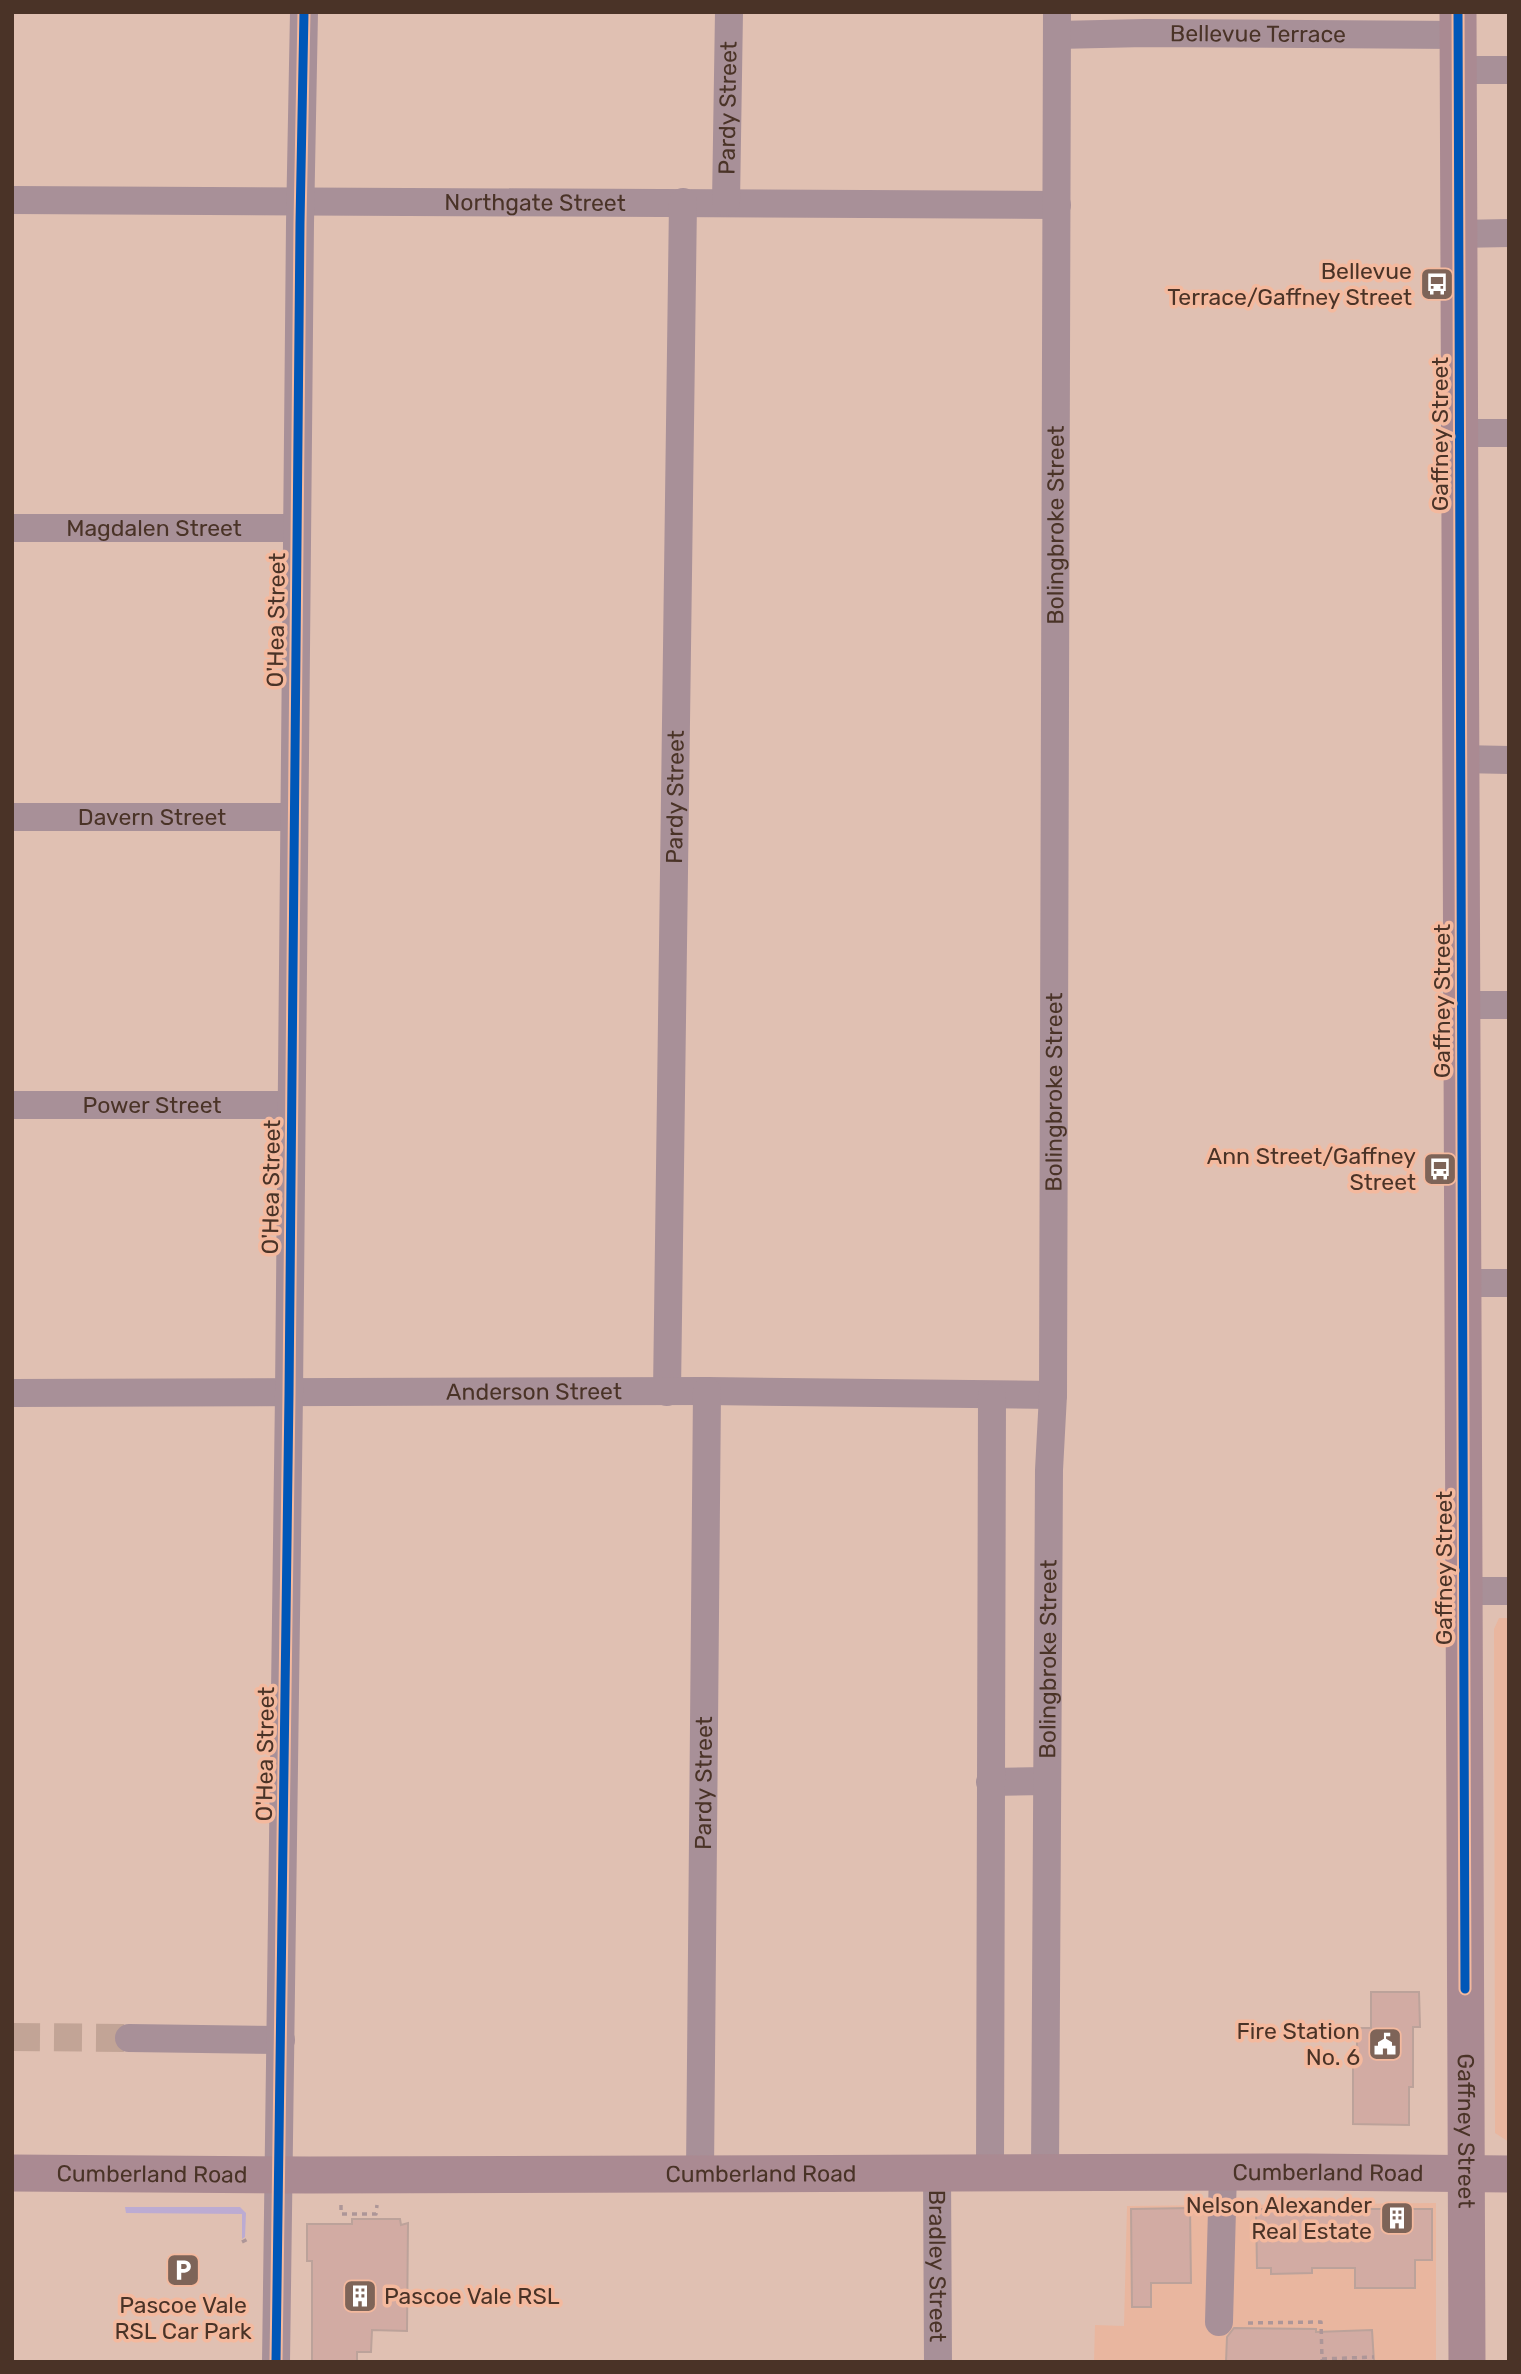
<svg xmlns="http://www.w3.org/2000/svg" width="1521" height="2374" font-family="Rubik,sans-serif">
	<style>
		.built { fill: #e9b69f }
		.green { fill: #bcabd2 }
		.building { fill: #d2aba3; stroke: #bca29a; stroke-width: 2 }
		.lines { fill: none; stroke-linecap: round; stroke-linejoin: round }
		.minor-tunnel { stroke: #c2a496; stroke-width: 28; stroke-dasharray: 28 14; stroke-linecap: butt }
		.path { stroke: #ad9698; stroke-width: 3.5; stroke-dasharray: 5 5; stroke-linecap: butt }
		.minor { stroke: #a89098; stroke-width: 28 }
		.major { stroke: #aa8a92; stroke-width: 37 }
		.cycleway-casing { stroke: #f4b99e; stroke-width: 13 }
		.cycleway { stroke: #0057b8; stroke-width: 9 }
		.labels { text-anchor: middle; stroke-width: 7; stroke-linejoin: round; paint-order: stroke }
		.street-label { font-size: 23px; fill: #4a3327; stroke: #f4b99e }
		.poi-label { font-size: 23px; fill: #4a3327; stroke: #f4b99e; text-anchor: end }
	</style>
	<rect width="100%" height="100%" fill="#e0c0b2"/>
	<g class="built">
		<polygon points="1499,1618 1509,1618 1509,2142 1495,2133 1494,1629"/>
		<polygon points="1436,2203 1436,2362 1094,2362 1095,2325 1124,2326 1127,2206"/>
	</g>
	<polygon class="green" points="125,2207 240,2207 246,2213 245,2237 242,2239 242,2214 126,2213"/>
	<g class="building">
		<polygon points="1371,1992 1419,1992 1420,2027 1413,2027 1413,2087 1409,2087 1409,2125 1353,2124 1353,2059 1357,2059 1357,2028 1371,2028"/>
		<polygon points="1190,2208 1191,2283 1151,2283 1151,2307 1132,2307 1131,2209"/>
		<polygon points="1256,2209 1432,2209 1432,2260 1415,2260 1415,2288 1355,2288 1355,2268 1312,2268 1312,2273 1271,2274 1271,2268 1257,2268"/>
		<polygon points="352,2219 400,2219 401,2225 408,2223 407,2331 372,2330 371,2352 357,2352 357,2362 312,2362 312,2261 307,2261 307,2224 352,2224"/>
		<polygon points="1234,2328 1316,2329 1316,2332 1372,2330 1374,2362 1226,2362 1227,2337"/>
	</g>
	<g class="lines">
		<polyline class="minor-tunnel" points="12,2037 129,2038"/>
		<g class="path">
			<polyline points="341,2205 341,2214 376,2214 377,2205"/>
			<polyline points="242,2242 248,2239"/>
			<polyline points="1248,2323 1321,2322 1322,2359 1374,2357"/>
		</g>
		<g class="minor">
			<path id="s1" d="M 1057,35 L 1145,33 L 1458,35"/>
			<polyline points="1457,70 1509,70"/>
			<path id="s2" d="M 12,200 L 1057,205"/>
			<path id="s3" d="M 726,202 L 729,12"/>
			<polyline points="1458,234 1509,233"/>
			<polyline points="1459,433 1509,433"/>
			<path id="s4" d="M 12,528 L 296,528"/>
			<polyline points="1460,759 1509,760"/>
			<path id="s5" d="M 12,817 L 293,817"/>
			<polyline points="1461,1005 1509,1005"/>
			<path id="s6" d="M 12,1105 L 291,1105"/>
			<polyline points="1462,1283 1509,1283"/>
			<path id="s7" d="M 667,1392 L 683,202"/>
			<path id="s8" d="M 12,1393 L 707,1391 L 1053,1395"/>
			<polyline points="1463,1591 1509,1591"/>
			<polyline points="990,1782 1046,1781"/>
			<polyline points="129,2038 281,2040"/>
			<path id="s9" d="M 937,2172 L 938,2362"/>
			<polyline points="990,2172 992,1396"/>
			<path id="s10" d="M 1045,2172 L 1049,1470 L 1053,1395 L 1057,12"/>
			<path id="s11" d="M 700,2173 L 707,1391"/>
			<polyline points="1219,2322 1223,2172"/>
			<polyline points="276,2362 289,1394 300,223 304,12"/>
		</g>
		<g class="major">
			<path id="s12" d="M 1458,12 L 1467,2362"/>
			<path id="s13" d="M 12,2173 L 309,2175 L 1306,2172 L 1509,2174"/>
		</g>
		<g class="cycleway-casing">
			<g id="cycleway">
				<polyline points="1458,12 1465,1989"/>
				<polyline points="276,2362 289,1394 300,223 304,12"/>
			</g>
		</g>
		<use href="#cycleway" class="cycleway"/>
	</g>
	<defs>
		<g id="bus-square" transform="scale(1.75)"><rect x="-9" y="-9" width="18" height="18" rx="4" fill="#7e6458" stroke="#f4b99e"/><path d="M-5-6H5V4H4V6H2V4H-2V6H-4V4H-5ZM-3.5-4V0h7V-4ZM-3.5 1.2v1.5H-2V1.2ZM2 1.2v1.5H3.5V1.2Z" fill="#fff"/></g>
		<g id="civic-square" transform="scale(1.75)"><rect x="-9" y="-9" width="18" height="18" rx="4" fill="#7e6458" stroke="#f4b99e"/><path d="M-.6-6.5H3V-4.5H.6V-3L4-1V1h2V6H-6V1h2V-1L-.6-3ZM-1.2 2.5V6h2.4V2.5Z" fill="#fff"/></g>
		<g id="building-square" transform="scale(1.75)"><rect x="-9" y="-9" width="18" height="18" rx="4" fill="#7e6458" stroke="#f4b99e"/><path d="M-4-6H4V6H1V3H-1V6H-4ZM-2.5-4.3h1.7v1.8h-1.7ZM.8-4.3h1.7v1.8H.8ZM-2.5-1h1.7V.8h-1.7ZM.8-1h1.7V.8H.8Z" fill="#fff"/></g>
		<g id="parking-square" transform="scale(1.75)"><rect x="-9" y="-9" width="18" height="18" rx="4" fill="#7e6458" stroke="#f4b99e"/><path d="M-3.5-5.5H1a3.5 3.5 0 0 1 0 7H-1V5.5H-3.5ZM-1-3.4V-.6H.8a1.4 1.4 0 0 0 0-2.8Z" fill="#fff"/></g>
	</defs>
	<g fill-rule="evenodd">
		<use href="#bus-square" x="1437" y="284"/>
		<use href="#bus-square" x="1440" y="1169"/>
		<use href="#civic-square" x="1385" y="2044"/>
		<use href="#building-square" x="1397" y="2218"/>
		<use href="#parking-square" x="183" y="2270"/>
		<use href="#building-square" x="360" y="2296"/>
	</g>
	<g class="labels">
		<g class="street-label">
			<text dy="8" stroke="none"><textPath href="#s1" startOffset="201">Bellevue Terrace</textPath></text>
			<text dy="8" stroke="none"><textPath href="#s3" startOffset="94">Pardy Street</textPath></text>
			<text dy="8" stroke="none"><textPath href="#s2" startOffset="523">Northgate Street</textPath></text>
			<text transform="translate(1440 434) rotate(-90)" y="8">Gaffney Street</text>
			<text dy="8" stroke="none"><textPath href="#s10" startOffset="1647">Bolingbroke Street</textPath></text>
			<text dy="8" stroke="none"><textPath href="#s4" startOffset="142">Magdalen Street</textPath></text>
			<text transform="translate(276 620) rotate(-89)" y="8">O'Hea Street</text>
			<text dy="8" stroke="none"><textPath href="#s7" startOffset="595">Pardy Street</textPath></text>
			<text dy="8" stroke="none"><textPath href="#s5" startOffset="140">Davern Street</textPath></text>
			<text transform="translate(1442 1001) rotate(-90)" y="8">Gaffney Street</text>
			<text dy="8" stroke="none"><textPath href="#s10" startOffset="1080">Bolingbroke Street</textPath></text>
			<text dy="8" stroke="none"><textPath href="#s6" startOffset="140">Power Street</textPath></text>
			<text transform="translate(271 1187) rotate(-89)" y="8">O'Hea Street</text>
			<text dy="8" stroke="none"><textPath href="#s8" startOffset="522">Anderson Street</textPath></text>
			<text transform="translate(1444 1568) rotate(-90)" y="8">Gaffney Street</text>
			<text dy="8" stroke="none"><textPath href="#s10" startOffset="513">Bolingbroke Street</textPath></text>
			<text transform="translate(265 1754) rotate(-89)" y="8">O'Hea Street</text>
			<text dy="8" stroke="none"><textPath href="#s11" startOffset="390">Pardy Street</textPath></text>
			<text dy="8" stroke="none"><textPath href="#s12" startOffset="2119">Gaffney Street</textPath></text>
			<text dy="8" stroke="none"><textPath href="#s13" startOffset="140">Cumberland Road</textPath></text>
			<text dy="8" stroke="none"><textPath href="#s13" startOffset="749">Cumberland Road</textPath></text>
			<text dy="8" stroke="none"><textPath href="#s13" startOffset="1316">Cumberland Road</textPath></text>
			<text dy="8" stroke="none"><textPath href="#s9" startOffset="94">Bradley Street</textPath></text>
		</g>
		<g class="poi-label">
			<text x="1412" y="279">Bellevue<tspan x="1412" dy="26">Terrace/Gaffney Street</tspan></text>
			<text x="1416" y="1164">Ann Street/Gaffney<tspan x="1416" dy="26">Street</tspan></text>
			<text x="1360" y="2039">Fire Station<tspan x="1360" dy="26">No. 6</tspan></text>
			<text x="1372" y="2213">Nelson Alexander<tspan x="1372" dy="26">Real Estate</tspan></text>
			<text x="384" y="2304" text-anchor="start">Pascoe Vale RSL</text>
			<text x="183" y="2313" text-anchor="middle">Pascoe Vale<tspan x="183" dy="26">RSL Car Park</tspan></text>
		</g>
	</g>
	<rect width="1521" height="2374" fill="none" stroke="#4a3327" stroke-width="28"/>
</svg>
